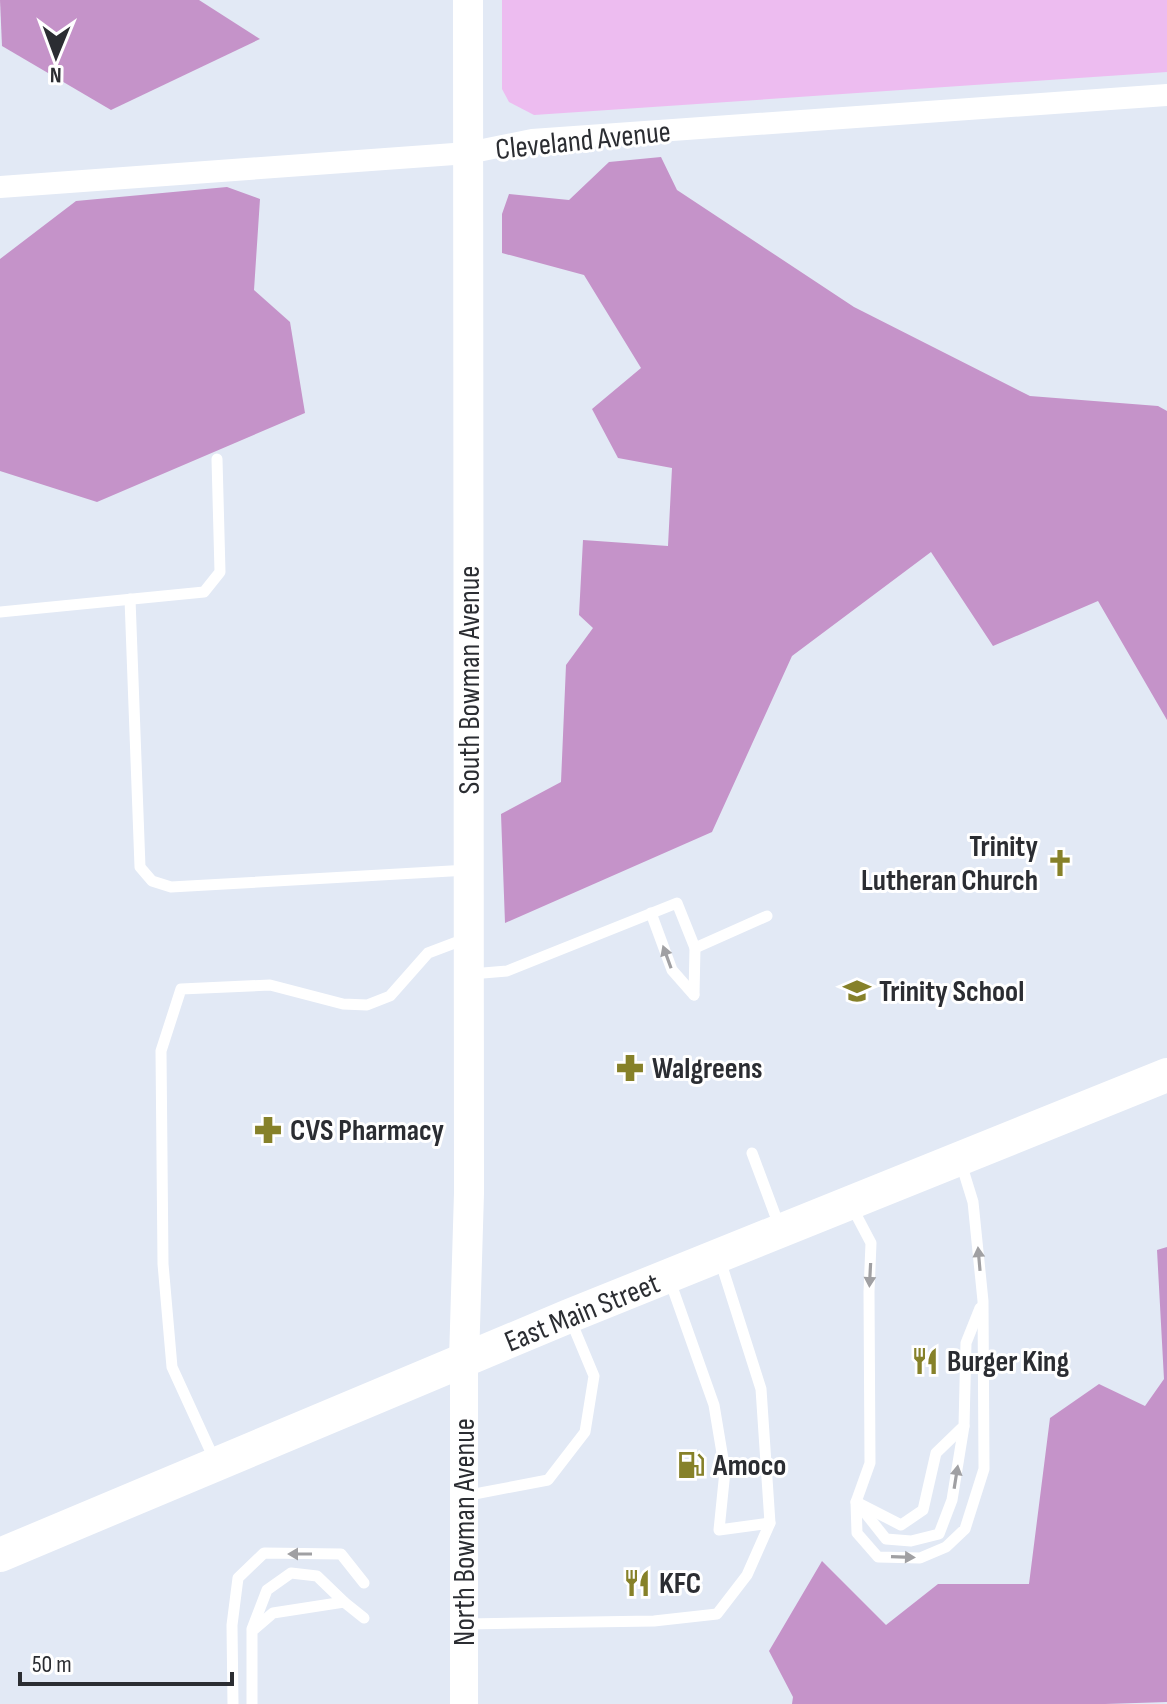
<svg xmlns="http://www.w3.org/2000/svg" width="1167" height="1704" font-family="'Sofia Sans Condensed',sans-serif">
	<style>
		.green { fill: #edbcf0 }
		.forest { fill: #c593c9 }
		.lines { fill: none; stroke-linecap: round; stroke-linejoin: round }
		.service { stroke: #fff; stroke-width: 11 }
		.minor { stroke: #fff; stroke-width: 22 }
		.tertiary { stroke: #fff; stroke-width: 28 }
		.secondary { stroke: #fff; stroke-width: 30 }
		.primary { stroke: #fff; stroke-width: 34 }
		.oneway { fill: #a0a0a3 }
		.labels { text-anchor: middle; stroke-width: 6; stroke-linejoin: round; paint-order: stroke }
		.street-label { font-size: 30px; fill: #2b2d32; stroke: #fff }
		.poi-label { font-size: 30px; font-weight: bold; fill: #2b2d32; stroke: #fff; text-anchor: start }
	</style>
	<rect width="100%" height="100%" fill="#e2e9f5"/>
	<polygon class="green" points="502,0 1167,0 1167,72 534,115 509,102 502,89"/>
	<g class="forest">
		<polygon points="0,0 199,0 260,39 111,110 2,46"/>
		<polygon points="661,157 677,190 854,307 1030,396 1158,406 1167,411 1167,720 1098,601 993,646 931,552 792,656 712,832 505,923 501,814 561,782 566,665 593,628 579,615 583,540 668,546 672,468 618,458 592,409 641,368 584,275 502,253 502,214 509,194 569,200 609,162"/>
		<polygon points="227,187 260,199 254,290 290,322 305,413 97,502 0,471 0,259 76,201"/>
		<polygon points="1167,1247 1167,1702 1105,1704 792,1704 793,1697 769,1651 822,1561 886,1625 938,1584 1029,1584 1050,1418 1099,1384 1145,1406 1164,1379 1157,1250"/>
	</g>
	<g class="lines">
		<g class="service">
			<polyline points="130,599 140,867 152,881 171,887 468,870"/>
			<polyline points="0,612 204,592 220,572 217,459"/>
			<polyline points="651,913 672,970 694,995"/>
			<polyline points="695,948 767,916"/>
			<polyline points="471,974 507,971 677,903 695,948 694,995"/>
			<polyline points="752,1153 780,1228"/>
			<polyline points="852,1207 871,1243 869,1292 870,1463 856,1502 857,1533 878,1557 920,1558 946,1547 965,1529 984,1469 983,1301 973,1202 960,1160"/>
			<polyline points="670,1281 714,1405 725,1471 719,1530 770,1523"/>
			<polyline points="215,1461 172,1367 163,1264 161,1051 181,989 270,985 343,1004 367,1005 390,996 428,953 465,939"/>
			<polyline points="464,1496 548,1480 585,1432 594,1376 571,1321"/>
			<polyline points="856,1502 901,1525 923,1510 936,1453 964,1426 966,1343 980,1308"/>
			<polyline points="859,1505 886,1539 911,1541 939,1534 952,1500 964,1426"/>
			<polyline points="466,1624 654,1621 717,1614 747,1575 770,1523 761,1389 720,1260"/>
			<polyline points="252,1629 267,1590 291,1573 317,1576 344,1602"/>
			<polyline points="233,1704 232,1625 238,1578 264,1553 341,1554 364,1583"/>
			<polyline points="252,1704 252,1631 273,1613 344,1602 364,1618"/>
		</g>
		<polyline class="minor" points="0,187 468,153 532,140 1167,95"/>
		<polyline class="tertiary" points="464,1360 464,1704"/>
		<polyline class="secondary" points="464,1360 469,1193 468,0"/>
		<polyline class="primary" points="0,1555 569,1316 1167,1075"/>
	</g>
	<defs><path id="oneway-solid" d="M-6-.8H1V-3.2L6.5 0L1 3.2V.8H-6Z" transform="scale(2)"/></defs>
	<g class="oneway">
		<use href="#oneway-solid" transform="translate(667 957) rotate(-110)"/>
		<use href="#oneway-solid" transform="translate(979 1259) rotate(-95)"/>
		<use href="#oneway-solid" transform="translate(870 1275) rotate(93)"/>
		<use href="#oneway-solid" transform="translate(956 1477) rotate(-81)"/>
		<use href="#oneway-solid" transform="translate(300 1554) rotate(-180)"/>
		<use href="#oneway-solid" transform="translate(903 1557) rotate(2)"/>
	</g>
	<defs>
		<g id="church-bare" transform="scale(2.16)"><path d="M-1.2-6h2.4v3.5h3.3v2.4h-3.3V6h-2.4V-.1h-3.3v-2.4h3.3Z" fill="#868129" stroke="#fff" stroke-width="2.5" paint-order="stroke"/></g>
		<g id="school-bare" transform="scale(2.16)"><path d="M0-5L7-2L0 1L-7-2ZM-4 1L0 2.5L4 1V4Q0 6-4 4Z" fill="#868129" stroke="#fff" stroke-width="2.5" paint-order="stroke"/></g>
		<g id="pharmacy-bare" transform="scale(2.16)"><path d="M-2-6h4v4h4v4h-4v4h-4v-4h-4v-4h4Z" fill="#868129" stroke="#fff" stroke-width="2.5" paint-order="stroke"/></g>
		<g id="restaurant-bare" transform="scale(2.16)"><path d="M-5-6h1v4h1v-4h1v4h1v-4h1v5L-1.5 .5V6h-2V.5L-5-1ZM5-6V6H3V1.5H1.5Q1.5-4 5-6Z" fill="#868129" stroke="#fff" stroke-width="2.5" paint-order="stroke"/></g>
		<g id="fuel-bare" transform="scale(2.16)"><path d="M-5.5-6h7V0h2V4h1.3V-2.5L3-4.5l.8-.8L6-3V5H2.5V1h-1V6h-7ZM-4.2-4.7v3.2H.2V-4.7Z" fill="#868129" stroke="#fff" stroke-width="2.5" paint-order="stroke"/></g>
	</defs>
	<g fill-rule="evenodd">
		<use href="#church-bare" x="1060" y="863"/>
		<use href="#school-bare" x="857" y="991"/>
		<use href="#pharmacy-bare" x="630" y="1068"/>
		<use href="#pharmacy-bare" x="268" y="1130"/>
		<use href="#restaurant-bare" x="925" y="1361"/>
		<use href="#fuel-bare" x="691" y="1465"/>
		<use href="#restaurant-bare" x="637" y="1583"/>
	</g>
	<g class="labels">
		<g class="street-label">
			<text transform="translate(583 140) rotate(-6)" y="10">Cleveland Avenue</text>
			<text transform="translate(469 680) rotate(-90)" y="10">South Bowman Avenue</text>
			<text transform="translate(582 1312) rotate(-22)" y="10">East Main Street</text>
			<text transform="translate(464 1532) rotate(-90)" y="10">North Bowman Avenue</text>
		</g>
		<g class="poi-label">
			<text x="1038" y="856" text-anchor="end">Trinity<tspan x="1038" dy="34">Lutheran Church</tspan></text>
			<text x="879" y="1001">Trinity School</text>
			<text x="652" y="1078">Walgreens</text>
			<text x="290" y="1140">CVS Pharmacy</text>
			<text x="947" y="1371">Burger King</text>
			<text x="713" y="1475">Amoco</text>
			<text x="659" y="1593">KFC</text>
		</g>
	</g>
	<g transform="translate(56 56) rotate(181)" stroke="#ffffff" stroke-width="6" paint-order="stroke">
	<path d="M0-6L14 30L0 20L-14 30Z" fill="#2b2d32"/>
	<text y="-12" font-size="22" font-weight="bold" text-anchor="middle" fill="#2b2d32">N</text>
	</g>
	<path d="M20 1672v12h212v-12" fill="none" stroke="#2b2d32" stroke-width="4"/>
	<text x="32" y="1672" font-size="24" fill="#2b2d32" stroke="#ffffff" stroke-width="6" paint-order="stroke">50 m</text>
</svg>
